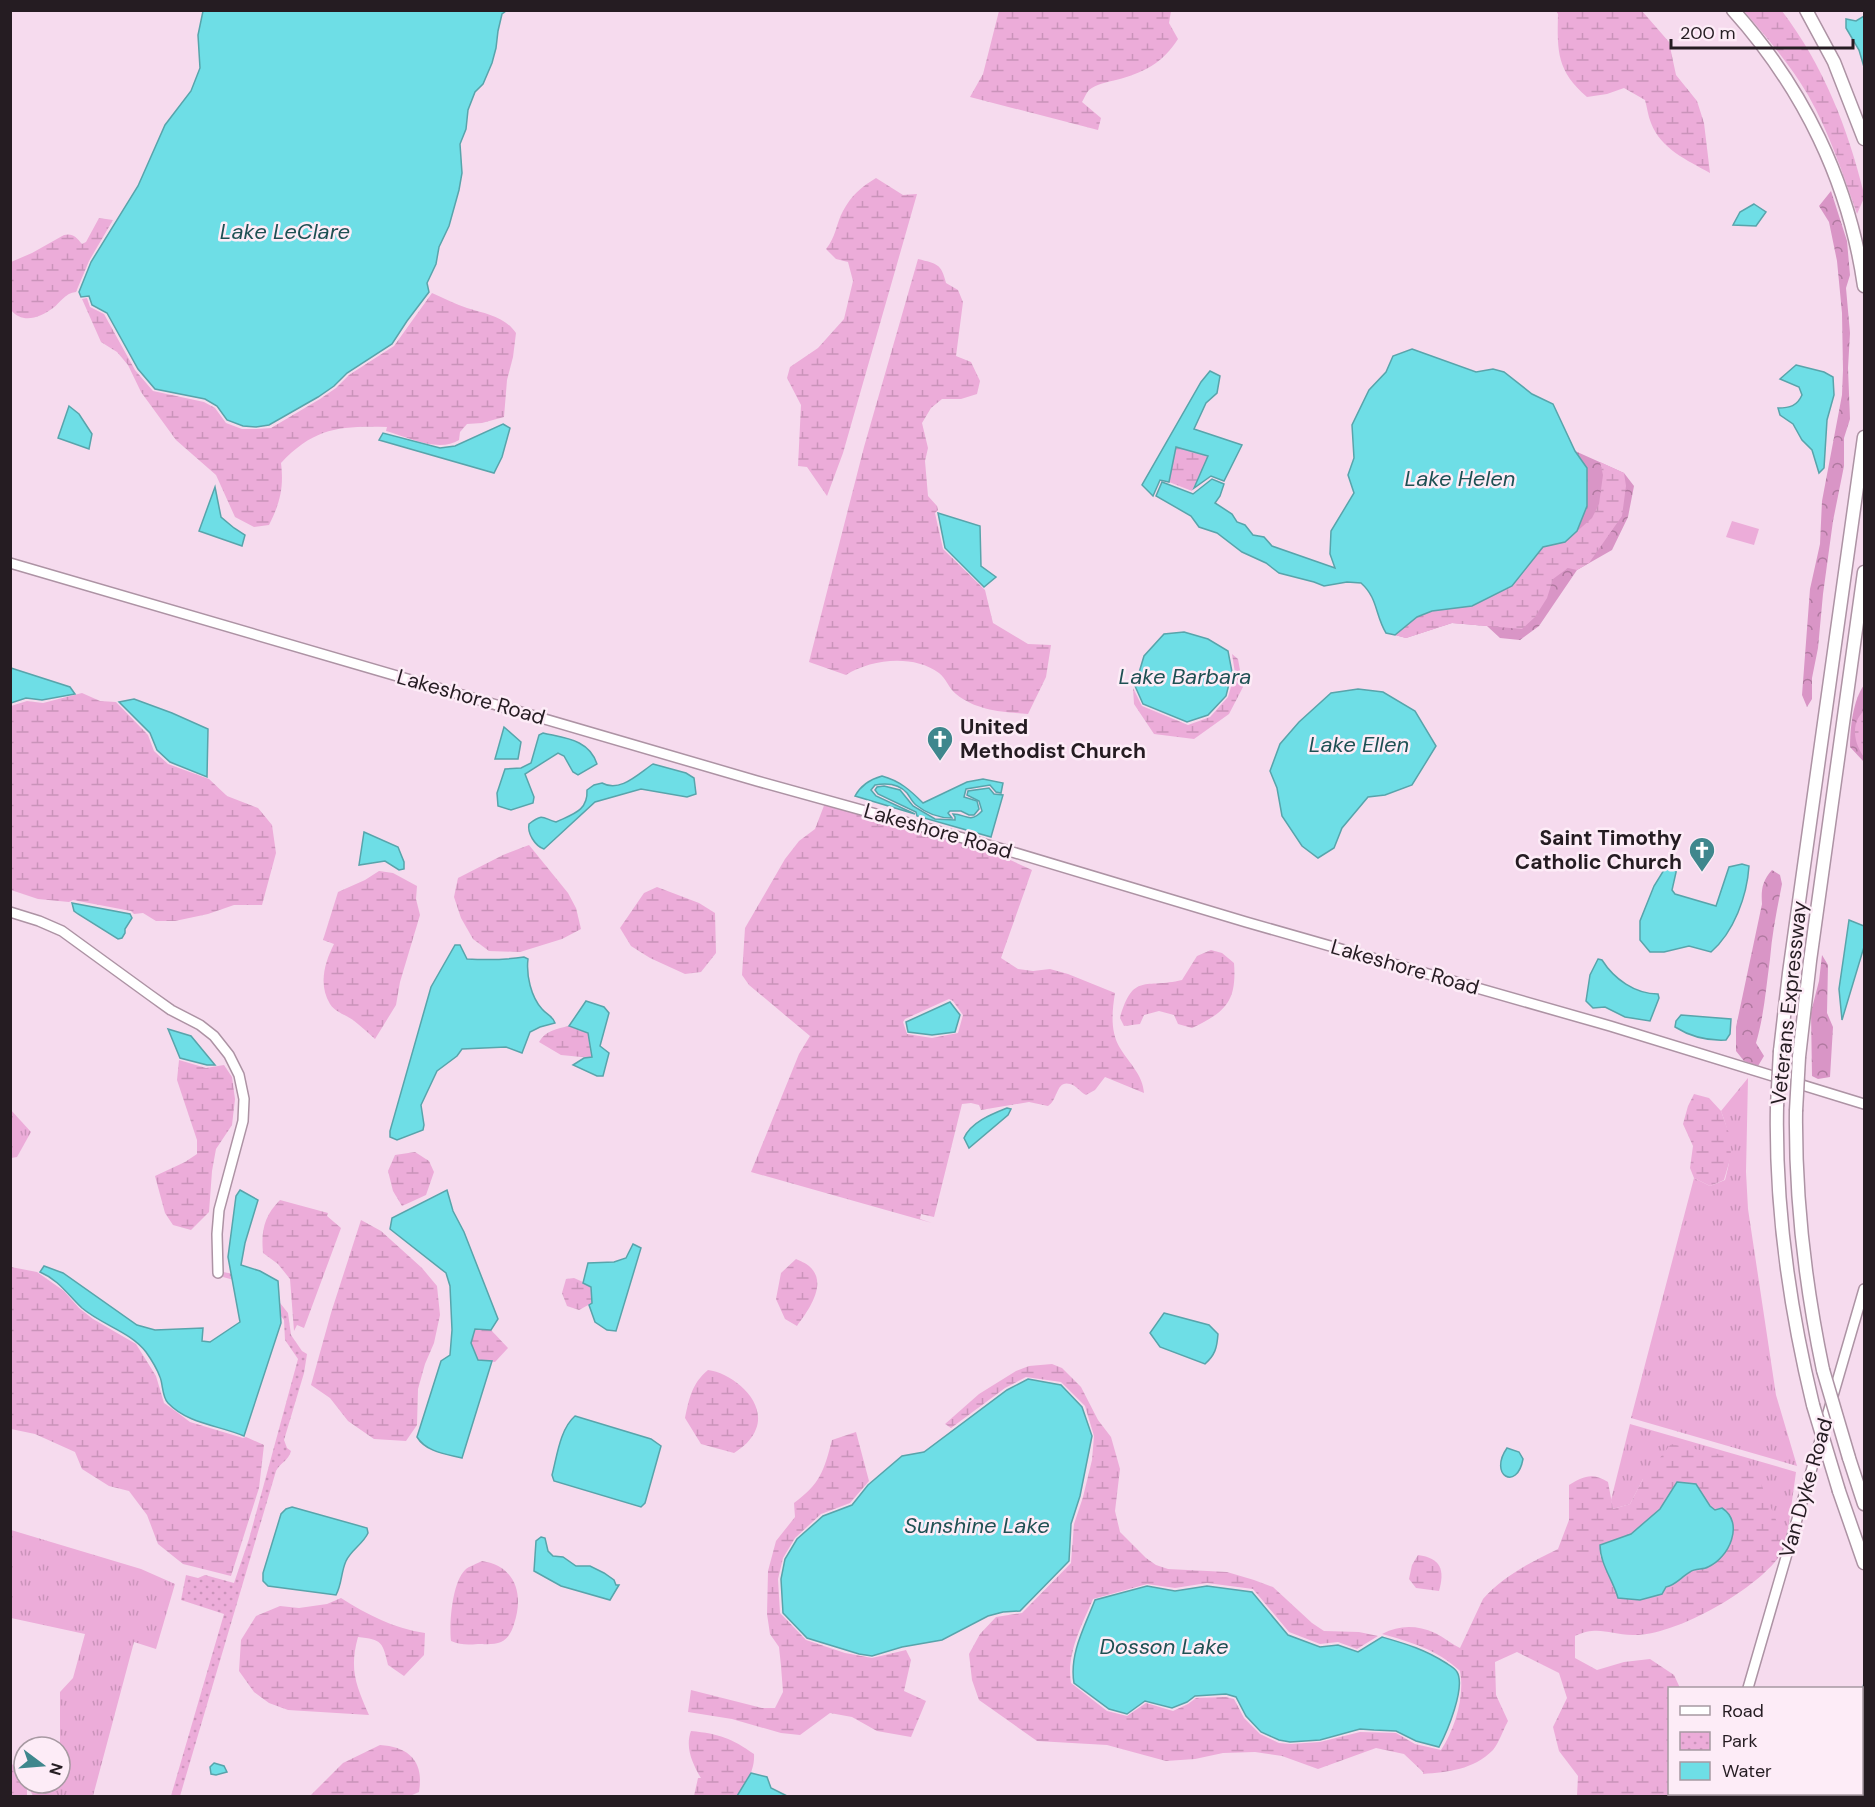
<svg xmlns="http://www.w3.org/2000/svg" width="1875" height="1807" font-family="'DM Sans',sans-serif">
	<style>
		.grass { fill: url(#grass-tufts) }
		.forest { fill: url(#forest-crowns) }
		.wetland { fill: url(#wetland-marsh); fill-rule: evenodd }
		.park { fill: url(#park-dots) }
		.pitch { fill: #ecacd9 }
		.water { fill: #6edee6; stroke: #58a4ab; stroke-width: 1.5 }
		.lines { fill: none; stroke-linecap: round; stroke-linejoin: round }
		.secondary-casing { stroke: #ad93a4; stroke-width: 12 }
		.highway-casing { stroke: #ad93a4; stroke-width: 15 }
		.secondary { stroke: #fff; stroke-width: 9 }
		.highway { stroke: #fff; stroke-width: 12 }
		.highway-bridge-casing { stroke: #ad93a4; stroke-width: 15; stroke-linecap: butt }
		.highway-bridge { stroke: #fff; stroke-width: 12 }
		.labels { text-anchor: middle; stroke-width: 5; stroke-linejoin: round; paint-order: stroke }
		.street-label { font-size: 21px; fill: #251c22; stroke: #fdecf7 }
		.poi-label { font-size: 21px; font-weight: bold; fill: #251c22; stroke: #fdecf7; text-anchor: start }
		.water-label { font-size: 22px; font-style: italic; fill: #1e5053; stroke: #fdecf7 }
	</style>
	<defs>
		<pattern id="grass-tufts" width="24" height="20" patternUnits="userSpaceOnUse" patternTransform="scale(1.5)"><rect width="24" height="20" fill="#ecacd9"/><path d="M3 7l-1-3M5 7V3M7 7l1-3M15 17l-1-3M17 17v-4M19 17l1-3" fill="none" stroke="#ca93ba"/></pattern>
		<pattern id="forest-crowns" width="20" height="18" patternUnits="userSpaceOnUse" patternTransform="scale(1.5)"><rect width="20" height="18" fill="#d995c6"/><path d="M2 6a3 3 0 1 1 6 0M12 15a3 3 0 1 1 6 0" fill="none" stroke="#b079a0"/></pattern>
		<pattern id="wetland-marsh" width="20" height="14" patternUnits="userSpaceOnUse" patternTransform="scale(1.5)"><rect width="20" height="14" fill="#ecacd9"/><path d="M1 5h8M5 5V1M11 12h8M15 12V8" fill="none" stroke="#ca93ba"/></pattern>
		<pattern id="park-dots" width="8" height="8" patternUnits="userSpaceOnUse" patternTransform="scale(1.5)"><rect width="8" height="8" fill="#ecacd9"/><path d="M2 2h.1M6 6h.1" fill="none" stroke="#ca93ba" stroke-width="1.8" stroke-linecap="round"/></pattern>
	</defs>
	<rect width="100%" height="100%" fill="#f6dbee"/>
	<g class="grass">
		<path d="M 1748,1078 L 1746,1172 L 1748,1209 L 1776,1395 L 1797,1466 L 1631,1418 L 1694,1178 L 1710,1186 L 1725,1180 C 1733,1150 1732,1141 1721,1111 Z"/>
		<polygon points="10,1109 31,1132 17,1157 11,1158"/>
		<polygon points="1630,1424 1796,1472 1786,1544 1643,1479 1630,1504 1613,1509 1611,1500"/>
		<polygon points="11,1530 141,1569 175,1584 156,1649 134,1642 93,1796 33,1796 31,1792 32,1783 60,1783 60,1692 73,1678 85,1634 11,1618"/>
	</g>
	<g class="forest">
		<polygon points="1831,191 1847,241 1850,275 1846,288 1850,333 1848,368 1850,419 1844,438 1844,466 1833,521 1823,594 1818,648 1812,678 1812,699 1807,707 1802,695 1810,589 1820,544 1822,501 1842,395 1843,370 1842,313 1837,261 1829,222 1819,206"/>
		<polygon points="1575,451 1624,473 1634,486 1628,517 1612,550 1577,570 1539,626 1520,640 1500,638 1487,626 1452,623 1406,638 1395,635 1512,586 1543,547 1587,506 1587,468"/>
		<path d="M 1864,685 L 1864,762 L 1850,747 C 1850,728 1853,700 1864,685 Z"/>
		<path d="M 1772,870 L 1780,875 L 1782,884 C 1777,909 1772,934 1770,959 C 1766,988 1764,1016 1756,1043 L 1764,1056 L 1758,1066 L 1744,1061 L 1736,1051 L 1736,1027 L 1762,904 C 1761,890 1762,881 1772,870 Z"/>
		<polygon points="1822,955 1828,965 1827,1013 1833,1027 1830,1077 1818,1079 1812,1076 1811,1012 1819,981"/>
	</g>
	<g class="wetland">
		<path d="M 999,11 L 1171,11 L 1169,23 L 1178,39 C 1163,63 1143,73 1116,80 C 1108,82 1096,84 1089,90 C 1086,93 1084,99 1082,102 L 1101,118 L 1098,130 L 970,97 L 983,74 Z"/>
		<path d="M 1556,11 L 1642,11 L 1669,42 L 1676,75 L 1697,101 L 1704,123 L 1710,173 C 1687,160 1661,149 1651,123 C 1648,116 1647,107 1645,100 L 1624,88 L 1607,94 L 1587,97 C 1557,71 1557,52 1558,14 Z"/>
		<path d="M 1744,11 L 1782,11 C 1823,65 1848,128 1864,194 L 1864,198 L 1857,214 C 1843,174 1829,132 1808,95 C 1790,64 1767,38 1744,11 Z"/>
		<path d="M 876,178 L 903,195 L 917,194 L 843,453 L 827,496 L 807,467 L 798,466 L 801,405 L 787,378 L 790,367 L 818,348 L 844,319 L 853,281 L 848,262 L 836,259 L 826,249 C 836,237 836,224 843,211 C 851,196 861,187 876,178 Z"/>
		<path d="M 99,218 L 113,220 L 89,261 L 76,292 C 65,293 61,302 53,308 C 40,318 22,324 11,310 L 11,262 L 32,253 L 64,235 C 73,233 76,237 82,244 L 86,242 Z"/>
		<path d="M 918,259 C 937,264 941,263 946,283 L 958,290 L 963,302 L 956,356 L 971,362 L 980,381 L 977,394 L 961,399 L 942,399 L 931,408 L 922,423 L 928,448 L 925,461 L 928,496 L 937,506 L 938,510 L 935,513 L 943,549 L 985,590 L 993,623 L 1028,644 L 1051,645 L 1046,677 L 1028,714 C 1003,712 977,711 956,694 C 949,689 946,678 939,673 C 913,654 871,659 846,675 L 809,662 L 864,447 Z"/>
		<path d="M 432,293 C 444,298 455,304 467,308 C 486,314 504,316 516,333 L 513,357 L 507,380 L 504,417 L 482,423 L 467,424 L 460,432 L 459,440 C 439,453 407,437 386,431 L 387,427 C 340,426 315,427 281,463 C 284,488 280,503 269,525 L 254,527 L 235,517 L 216,475 L 176,440 L 141,392 L 128,365 L 117,352 L 101,342 L 82,299 L 87,298 L 90,307 L 104,314 L 135,370 L 153,391 L 204,402 L 215,408 L 226,423 L 242,429 L 256,429 L 271,428 L 320,399 L 336,388 L 349,375 L 394,346 Z"/>
		<polygon points="1176,447 1209,456 1192,491 1169,482"/>
		<polygon points="1600,462 1624,473 1626,486 1622,516 1589,563 1577,570 1568,568 1553,579 1547,598 1535,617 1522,629 1452,623 1406,638 1395,635 1417,617 1432,611 1472,606 1512,586 1543,547 1565,542 1592,518 1599,504 1603,475"/>
		<polygon points="1232,654 1238,659 1243,687 1229,714 1194,739 1154,734 1134,704 1133,688 1142,706 1188,725 1210,717 1228,697 1235,673"/>
		<polygon points="82,693 100,701 116,702 148,735 154,751 168,764 209,779 227,796 258,808 272,825 276,853 262,905 234,905 208,914 175,921 156,921 143,913 134,914 131,911 73,900 69,902 38,899 11,890 11,706 27,701 43,703"/>
		<path d="M 1864,711 L 1864,757 C 1854,744 1850,723 1864,711 Z"/>
		<path d="M 825,803 L 995,853 L 1032,870 L 1001,958 L 1018,969 L 1033,971 L 1050,969 L 1068,974 L 1115,993 C 1112,1011 1110,1032 1120,1048 C 1129,1063 1143,1075 1144,1093 L 1105,1077 L 1095,1090 L 1086,1095 C 1080,1092 1076,1085 1070,1084 C 1056,1080 1058,1100 1048,1106 L 1029,1102 L 981,1110 L 979,1105 L 971,1103 L 962,1104 L 934,1217 L 921,1214 L 920,1219 L 932,1223 L 751,1172 L 799,1054 L 810,1036 L 749,985 L 742,975 L 745,928 L 785,859 L 799,841 L 815,829 ZM 949,999 L 953,1001 L 963,1015 L 958,1033 L 932,1038 L 907,1034 L 903,1022 L 905,1019 Z"/>
		<polygon points="529,845 568,893 576,908 581,929 562,939 520,952 489,951 473,939 461,918 454,897 458,878 503,855"/>
		<path d="M 379,871 L 393,873 L 417,886 L 416,899 L 420,915 L 400,982 L 396,1005 L 375,1039 C 368,1033 361,1026 353,1020 C 346,1015 335,1012 330,1004 C 318,984 325,962 334,944 L 323,940 L 338,892 L 365,880 Z"/>
		<polygon points="657,887 699,903 715,913 716,953 701,972 685,974 650,958 631,946 620,928 644,893"/>
		<path d="M 1211,950 L 1222,953 L 1234,963 C 1237,1002 1225,1012 1192,1028 L 1178,1024 L 1174,1015 L 1159,1011 L 1144,1015 L 1140,1024 L 1124,1026 L 1120,1018 C 1133,972 1145,989 1182,980 L 1197,956 Z"/>
		<path d="M 569,1026 L 588,1033 L 592,1058 L 561,1055 L 539,1042 C 546,1030 557,1029 569,1026 Z"/>
		<polygon points="179,1060 206,1068 224,1065 232,1077 235,1099 232,1125 216,1149 212,1171 209,1212 191,1230 173,1225 165,1213 155,1176 185,1162 197,1154 197,1140 177,1080"/>
		<polygon points="1694,1094 1709,1098 1721,1111 1730,1136 1731,1156 1724,1180 1710,1186 1694,1178 1690,1168 1693,1146 1683,1124 1688,1106"/>
		<polygon points="415,1152 429,1161 434,1172 426,1195 402,1206 393,1191 388,1171 395,1155"/>
		<path d="M 280,1200 L 328,1213 L 327,1216 L 341,1228 L 304,1328 L 297,1325 L 294,1331 L 290,1279 L 278,1264 L 263,1253 C 261,1231 264,1216 280,1200 Z"/>
		<polygon points="361,1220 381,1231 422,1268 437,1286 440,1315 434,1343 425,1364 418,1389 417,1425 406,1441 374,1439 348,1421 330,1398 311,1385 331,1313"/>
		<path d="M 796,1259 C 800,1261 806,1263 809,1266 C 829,1283 808,1311 797,1326 L 785,1319 L 776,1299 L 781,1273 Z"/>
		<polygon points="11,1267 37,1272 64,1291 79,1308 93,1319 136,1344 156,1376 164,1403 174,1410 190,1422 243,1438 246,1437 264,1445 259,1488 231,1576 183,1564 158,1544 147,1515 129,1491 109,1486 82,1469 75,1452 35,1434 11,1429"/>
		<polygon points="574,1278 592,1286 592,1303 579,1310 567,1306 562,1293 566,1279"/>
		<polygon points="475,1329 491,1330 508,1348 495,1362 478,1360 471,1343"/>
		<path d="M 1052,1364 L 1062,1368 L 1081,1387 L 1098,1420 L 1111,1437 L 1120,1469 L 1115,1511 L 1120,1532 L 1146,1558 L 1156,1565 L 1168,1569 L 1227,1572 L 1254,1580 L 1273,1587 L 1312,1623 L 1324,1631 L 1359,1632 L 1378,1636 L 1357,1649 L 1338,1642 L 1320,1644 L 1289,1632 L 1253,1589 L 1207,1583 L 1175,1588 L 1147,1584 L 1093,1599 C 1082,1625 1066,1654 1071,1683 L 1107,1711 L 1127,1716 L 1146,1703 L 1173,1711 L 1188,1704 L 1196,1698 L 1226,1697 L 1234,1699 L 1244,1718 L 1260,1734 L 1279,1743 L 1291,1744 L 1320,1742 L 1360,1732 L 1396,1733 L 1415,1744 L 1441,1750 C 1455,1729 1465,1696 1460,1671 C 1438,1650 1411,1642 1382,1634 C 1400,1625 1416,1625 1435,1633 C 1444,1637 1451,1644 1460,1648 L 1483,1599 C 1503,1576 1531,1562 1558,1549 L 1569,1520 L 1569,1485 C 1583,1476 1593,1472 1608,1482 L 1613,1509 L 1630,1504 L 1643,1479 L 1671,1444 L 1728,1456 L 1757,1474 L 1786,1544 C 1782,1550 1779,1558 1774,1563 C 1747,1594 1674,1636 1633,1635 C 1609,1635 1599,1625 1575,1636 L 1575,1658 L 1597,1670 L 1624,1662 L 1650,1659 L 1674,1675 L 1680,1688 L 1670,1688 L 1670,1794 L 1711,1794 L 1710,1796 L 1577,1796 L 1578,1776 L 1559,1751 L 1553,1727 L 1567,1698 L 1559,1673 L 1517,1652 L 1495,1662 L 1496,1695 L 1508,1721 C 1503,1730 1499,1743 1493,1750 C 1473,1770 1448,1772 1423,1774 L 1423,1772 L 1404,1754 L 1376,1748 L 1318,1769 L 1282,1756 L 1255,1752 L 1223,1753 L 1195,1759 L 1166,1761 L 1107,1745 L 1037,1741 L 979,1700 L 972,1680 L 969,1654 L 980,1634 L 996,1617 L 1022,1613 L 1071,1563 L 1074,1524 L 1083,1497 L 1092,1460 L 1094,1436 L 1085,1406 L 1061,1382 L 1026,1377 L 1005,1388 L 951,1428 L 945,1424 L 979,1394 L 1016,1371 L 1029,1366 ZM 1677,1482 L 1696,1484 L 1710,1506 L 1715,1510 L 1722,1508 C 1744,1522 1728,1558 1708,1567 C 1703,1570 1695,1568 1690,1572 C 1681,1577 1676,1585 1666,1587 L 1662,1594 L 1640,1600 L 1616,1592 L 1613,1580 L 1600,1556 L 1600,1545 L 1631,1534 L 1660,1509 Z"/>
		<path d="M 708,1370 C 732,1373 767,1401 756,1429 C 752,1440 743,1447 734,1453 L 701,1444 L 685,1418 C 689,1399 692,1383 708,1370 Z"/>
		<path d="M 856,1432 L 869,1481 L 850,1503 L 821,1514 L 795,1538 L 783,1558 L 778,1579 L 780,1613 L 806,1640 L 845,1653 L 872,1658 L 906,1650 L 911,1660 L 904,1691 L 926,1701 L 911,1737 L 877,1731 L 852,1717 L 830,1713 L 800,1735 L 781,1733 L 732,1719 L 688,1712 L 691,1690 L 762,1708 L 775,1708 L 783,1692 L 781,1666 L 779,1647 L 770,1634 L 767,1614 L 768,1571 L 776,1541 L 795,1517 L 794,1503 C 820,1484 824,1471 832,1440 Z"/>
		<path d="M 1418,1555 C 1441,1558 1445,1570 1439,1591 L 1416,1588 L 1409,1579 L 1412,1565 Z"/>
		<path d="M 482,1561 C 516,1566 524,1595 514,1624 C 512,1631 508,1639 501,1642 C 495,1645 484,1644 478,1644 C 467,1645 461,1645 451,1641 C 449,1624 452,1583 465,1570 C 469,1566 477,1564 482,1561 Z"/>
		<path d="M 341,1598 C 366,1614 395,1629 425,1633 L 424,1655 L 404,1676 L 388,1665 C 383,1643 382,1639 358,1637 C 349,1669 356,1686 369,1715 L 288,1710 L 269,1703 L 254,1692 L 239,1671 L 241,1640 L 256,1616 L 280,1606 L 299,1608 L 327,1604 Z"/>
		<path d="M 691,1731 C 720,1734 731,1738 754,1754 C 755,1771 746,1783 737,1796 L 694,1796 L 698,1778 L 701,1778 C 692,1763 685,1747 691,1731 Z"/>
		<path d="M 380,1745 C 410,1747 424,1762 419,1792 L 410,1796 L 310,1796 L 343,1763 Z"/>
		<polygon points="11,1763 24,1776 24,1783 27,1783 27,1796 11,1796"/>
	</g>
	<path class="park" d="M 223,1272 L 261,1279 L 288,1313 L 291,1335 L 302,1351 L 307,1354 L 304,1373 L 284,1440 L 287,1448 L 291,1451 C 289,1460 280,1463 276,1471 L 180,1796 L 171,1796 L 224,1614 L 181,1600 L 186,1575 L 198,1578 L 205,1575 L 234,1583 L 249,1539 L 298,1359 L 285,1340 L 284,1320 L 259,1287 L 223,1277 Z"/>
	<polygon class="pitch" points="1732,521 1759,529 1754,545 1726,537"/>
	<g class="water">
		<polygon points="203,11 506,11 502,14 498,31 496,48 492,63 483,84 475,92 468,110 466,129 460,144 462,173 459,190 449,226 439,247 436,264 427,283 429,292 407,321 392,344 347,373 334,386 318,397 269,425 256,427 243,426 227,420 217,406 205,399 155,389 138,369 107,313 92,305 89,296 81,297 79,292 91,262 138,186 165,125 191,91 200,68 198,35"/>
		<polygon points="1864,16 1864,67 1859,50 1846,28 1846,19 1856,21"/>
		<polygon points="1754,204 1766,212 1756,226 1733,225 1740,212"/>
		<path d="M 1412,349 L 1476,372 L 1493,369 L 1504,372 L 1532,394 L 1553,404 L 1575,451 L 1587,468 L 1587,506 L 1577,531 L 1565,542 L 1543,547 L 1512,586 L 1472,606 L 1432,611 L 1417,617 L 1395,635 L 1386,633 C 1375,615 1378,598 1361,583 L 1347,582 L 1324,586 L 1314,582 L 1279,573 L 1266,563 L 1242,552 L 1217,533 L 1199,527 L 1191,516 L 1156,496 L 1162,482 L 1193,494 L 1212,479 L 1224,484 L 1220,496 L 1215,503 L 1232,514 L 1237,522 L 1245,525 L 1253,535 L 1264,537 L 1272,546 L 1335,568 L 1330,554 L 1331,531 L 1354,493 L 1348,475 L 1354,458 L 1352,425 L 1369,390 L 1386,372 L 1393,356 Z"/>
		<path d="M 1796,365 L 1824,372 L 1833,377 L 1834,395 L 1827,420 L 1824,468 L 1819,473 L 1812,450 L 1802,440 L 1793,424 L 1780,415 L 1778,408 C 1790,408 1797,406 1802,395 L 1799,387 L 1780,379 Z"/>
		<polygon points="1210,371 1220,376 1217,393 1206,403 1194,429 1242,445 1224,481 1211,476 1194,488 1208,456 1176,447 1169,482 1160,480 1153,496 1142,485 1201,382"/>
		<polygon points="69,406 79,414 92,434 89,449 58,438"/>
		<polygon points="503,424 510,428 502,457 494,473 379,440 383,433 440,448 455,446"/>
		<polygon points="215,487 221,517 234,528 245,535 242,546 199,531"/>
		<polygon points="938,513 980,526 981,566 996,577 984,587 945,548"/>
		<polygon points="1184,632 1208,639 1228,651 1232,672 1226,696 1208,715 1187,722 1143,704 1135,686 1144,656 1164,634"/>
		<polygon points="11,668 70,687 75,694 42,700 26,698 11,703"/>
		<polygon points="1358,689 1383,692 1415,711 1436,746 1412,785 1385,795 1368,797 1342,828 1334,848 1318,858 1302,846 1282,816 1277,788 1270,771 1280,744 1299,722 1331,693"/>
		<polygon points="134,699 172,713 208,729 207,777 170,762 157,750 150,733 119,702"/>
		<polygon points="504,727 521,742 518,759 495,759"/>
		<path d="M 543,733 C 564,738 589,739 597,764 L 578,775 L 573,772 L 564,756 L 558,753 L 525,774 L 534,797 L 533,803 L 511,810 L 498,806 L 497,793 L 505,769 L 521,768 L 531,763 L 539,735 Z"/>
		<path d="M 653,764 L 686,773 L 694,778 L 696,794 L 687,797 L 641,789 L 595,802 L 544,849 C 535,846 527,833 529,824 C 543,813 542,818 556,822 C 573,814 588,811 587,790 L 594,785 L 602,783 C 620,793 638,774 653,764 Z"/>
		<path d="M 882,776 C 900,781 910,790 923,803 L 967,782 L 983,779 L 1003,783 L 1001,793 L 996,792 L 990,785 L 966,789 L 964,797 L 977,801 L 979,809 L 974,815 L 969,815 L 961,811 L 950,811 L 948,813 L 952,818 C 939,818 926,813 916,805 C 912,802 910,797 907,793 C 899,784 886,783 875,785 L 871,790 L 876,796 L 915,814 L 855,796 C 861,785 871,779 882,776 Z"/>
		<path d="M 884,786 L 900,790 L 913,806 L 935,819 L 955,820 L 955,817 L 953,814 C 966,814 970,824 982,811 L 979,801 L 967,795 L 968,791 L 989,788 L 994,794 L 1003,795 L 991,837 L 917,816 L 916,812 L 878,794 L 875,790 L 877,787 Z"/>
		<polygon points="364,832 398,847 404,862 404,869 399,870 385,861 359,865"/>
		<path d="M 1679,859 L 1672,890 L 1675,894 L 1716,906 L 1729,867 L 1742,864 L 1749,866 C 1747,896 1734,932 1711,952 L 1689,946 L 1664,952 L 1650,952 L 1640,940 L 1640,921 L 1654,886 L 1667,865 Z"/>
		<polygon points="72,903 130,914 132,918 125,929 125,933 122,938 118,939 78,914 74,911"/>
		<polygon points="1849,920 1864,926 1864,947 1842,1020 1839,989"/>
		<path d="M 455,945 L 460,945 L 467,959 C 486,960 505,960 524,957 L 528,959 C 526,975 531,997 542,1009 C 547,1015 553,1016 555,1023 L 540,1027 L 530,1032 L 522,1053 L 506,1047 L 462,1049 L 457,1056 L 437,1071 L 421,1105 L 424,1125 L 423,1130 L 397,1140 L 390,1137 L 390,1131 L 431,987 Z"/>
		<path d="M 1598,959 L 1602,960 C 1614,979 1635,994 1658,994 L 1659,998 L 1650,1021 L 1625,1017 L 1605,1007 L 1593,1008 L 1586,1001 L 1590,975 Z"/>
		<polygon points="586,1001 604,1007 609,1013 600,1046 609,1053 603,1076 597,1076 573,1065 584,1058 592,1057 588,1033 569,1026"/>
		<polygon points="950,1002 960,1015 955,1032 932,1035 908,1032 906,1022"/>
		<path d="M 1681,1015 L 1731,1019 L 1730,1034 L 1726,1040 C 1707,1041 1691,1037 1675,1027 L 1676,1021 Z"/>
		<polygon points="168,1029 191,1036 215,1065 207,1065 180,1058"/>
		<path d="M 1007,1108 L 1011,1109 L 1008,1115 L 969,1148 L 964,1138 C 971,1122 992,1114 1007,1108 Z"/>
		<path d="M 240,1190 L 258,1200 L 245,1243 L 241,1265 L 260,1271 L 278,1281 L 281,1323 L 244,1436 C 218,1425 188,1424 168,1403 C 162,1397 163,1384 160,1377 C 157,1369 151,1359 146,1352 C 131,1332 102,1325 82,1308 C 68,1295 59,1280 40,1272 L 44,1266 L 63,1273 L 137,1325 L 155,1330 L 203,1328 L 202,1341 L 210,1342 L 240,1322 L 228,1257 L 236,1196 Z"/>
		<path d="M 447,1190 L 453,1211 L 464,1232 L 498,1319 L 491,1330 L 475,1329 L 471,1343 L 478,1360 L 492,1361 L 462,1458 C 446,1454 426,1452 417,1437 L 441,1361 L 450,1355 L 452,1330 L 450,1286 L 446,1273 L 390,1229 L 392,1218 Z"/>
		<polygon points="633,1244 641,1248 616,1331 607,1330 595,1322 589,1305 592,1303 591,1287 583,1283 588,1263 614,1262 626,1258"/>
		<path d="M 1164,1313 L 1209,1325 L 1218,1334 C 1217,1348 1215,1355 1205,1364 L 1160,1347 L 1150,1333 Z"/>
		<polygon points="1028,1379 1061,1385 1082,1407 1092,1436 1080,1496 1071,1524 1069,1561 1020,1611 1003,1612 988,1616 942,1640 902,1647 872,1656 859,1654 807,1638 783,1613 781,1579 785,1559 797,1539 823,1516 852,1505 868,1485 902,1456 924,1452 1007,1390"/>
		<path d="M 575,1416 L 651,1439 L 661,1446 L 645,1503 L 641,1507 L 554,1481 L 552,1475 C 557,1456 560,1429 575,1416 Z"/>
		<path d="M 1507,1448 L 1519,1452 L 1523,1459 C 1517,1492 1488,1475 1507,1448 Z"/>
		<path d="M 1677,1482 L 1696,1484 L 1710,1506 L 1715,1510 L 1722,1508 C 1745,1523 1729,1558 1708,1567 C 1703,1570 1695,1568 1690,1572 C 1681,1577 1676,1585 1666,1587 L 1662,1594 L 1640,1600 L 1618,1598 C 1613,1580 1600,1564 1600,1545 L 1631,1534 L 1660,1509 Z"/>
		<path d="M 292,1507 L 367,1528 L 368,1533 C 363,1544 351,1550 346,1561 C 341,1572 342,1584 336,1595 L 268,1586 L 263,1581 L 263,1573 L 281,1514 L 286,1509 Z"/>
		<polygon points="541,1537 545,1538 548,1551 553,1556 563,1557 576,1566 590,1566 604,1573 614,1580 616,1585 619,1585 610,1600 561,1586 534,1571 536,1541"/>
		<path d="M 1147,1586 L 1175,1591 L 1207,1586 L 1252,1592 L 1288,1635 L 1320,1647 L 1338,1645 L 1358,1652 L 1382,1637 C 1406,1644 1424,1649 1446,1663 C 1449,1665 1455,1668 1457,1672 C 1466,1687 1447,1732 1439,1747 L 1416,1741 L 1396,1731 L 1374,1730 L 1360,1729 L 1320,1740 L 1290,1742 L 1279,1740 L 1261,1732 L 1246,1716 L 1236,1697 L 1226,1694 L 1195,1696 L 1187,1702 L 1172,1708 L 1145,1701 L 1127,1714 L 1109,1709 L 1074,1683 C 1069,1654 1085,1626 1095,1600 Z"/>
		<polygon points="1864,1683 1864,1796 1858,1796 1857,1794 1862,1794 1862,1692"/>
		<polygon points="214,1763 224,1766 227,1772 216,1775 211,1774 210,1767"/>
		<polygon points="751,1773 767,1777 771,1788 787,1796 737,1796"/>
	</g>
	<g class="lines">
		<g class="secondary-casing">
			<g id="secondary">
				<polyline points="10,563 757,781 999,848 1246,922 1610,1026 1864,1104"/>
				<polyline points="10,912 39,921 62,931 150,995 171,1010 200,1025 214,1036 229,1055 239,1075 244,1099 243,1121 219,1210 217,1234 218,1273"/>
				<polyline points="1748,1688 1864,1289"/>
				<polyline points="1717,1796 1718,1794"/>
			</g>
		</g>
		<g class="highway-casing">
			<g id="highway">
				<path d="M 1733,10 C 1803,88 1849,182 1864,286"/>
				<polyline points="1806,10 1834,62 1864,139"/>
				<polyline points="1780,1051 1789,973 1864,437"/>
				<polyline points="1799,1057 1810,961 1864,572"/>
				<path d="M 1777,1106 C 1775,1208 1789,1306 1813,1405"/>
				<path d="M 1796,1111 C 1795,1198 1805,1284 1823,1370"/>
				<polyline points="1849,1458 1864,1504"/>
				<polyline points="1839,1491 1864,1563"/>
			</g>
		</g>
		<use href="#secondary" class="secondary"/>
		<use href="#highway" class="highway"/>
		<g class="highway-bridge-casing">
			<g id="highway-bridge">
				<polyline points="1777,1106 1780,1051"/>
				<polyline points="1796,1111 1799,1057"/>
				<polyline points="1823,1370 1849,1458"/>
				<polyline points="1813,1405 1839,1491"/>
			</g>
		</g>
		<use href="#highway-bridge" class="highway-bridge"/>
	</g>
	<defs>
		<g id="church-pin" transform="scale(1.35)"><path d="M0 17L-7.5 6A9.5 9.5 0 1 1 7.5 6Z" fill="#3f878d" stroke="#fdecf7"/><path d="M-1.2-6h2.4v3.5h3.3v2.4h-3.3V6h-2.4V-.1h-3.3v-2.4h3.3Z" fill="#fff"/></g>
	</defs>
	<g fill-rule="evenodd">
		<use href="#church-pin" x="940" y="739"/>
		<use href="#church-pin" x="1702" y="850"/>
	</g>
	<g class="labels">
		<g class="street-label">
			<text transform="translate(471 697) rotate(16)" y="7">Lakeshore Road</text>
			<text transform="translate(938 831) rotate(16)" y="7">Lakeshore Road</text>
			<text transform="translate(1405 967) rotate(16)" y="7">Lakeshore Road</text>
			<text transform="translate(1789 1003) rotate(-84)" y="7">Veterans Expressway</text>
			<text transform="translate(1806 1488) rotate(-74)" y="7">Van Dyke Road</text>
		</g>
		<g class="poi-label">
			<text x="960" y="734">United<tspan x="960" dy="24">Methodist Church</tspan></text>
			<text x="1682" y="845" text-anchor="end">Saint Timothy<tspan x="1682" dy="24">Catholic Church</tspan></text>
		</g>
		<g class="water-label">
			<text x="285" y="239">Lake LeClare</text>
			<text x="1460" y="486">Lake Helen</text>
			<text x="1185" y="684">Lake Barbara</text>
			<text x="1359" y="752">Lake Ellen</text>
			<text x="977" y="1533">Sunshine Lake</text>
			<text x="1164" y="1654">Dosson Lake</text>
		</g>
	</g>
	<rect width="1875" height="1807" fill="none" stroke="#251c22" stroke-width="24"/>
	<rect x="1668" y="1687" width="195" height="108" fill="#fdecf7" stroke="#a799a2" stroke-width="1.5"/>
	<rect x="1680" y="1706" width="30" height="9" fill="#ffffff" stroke="#a799a2" stroke-width="1.5"/>
	<text x="1722" y="1717" font-size="18" fill="#251c22">Road</text>
	<rect x="1680" y="1732" width="30" height="18" fill="url(#park-dots)" stroke="#a799a2" stroke-width="1.5"/>
	<text x="1722" y="1747" font-size="18" fill="#251c22">Park</text>
	<rect x="1680" y="1762" width="30" height="18" fill="#6edee6" stroke="#a799a2" stroke-width="1.5"/>
	<text x="1722" y="1777" font-size="18" fill="#251c22">Water</text>
	<g transform="translate(42 1765) rotate(106)"><circle r="28" fill="#fdecf7" stroke="#a799a2" stroke-width="1.5"/>
	<path d="M0-4.5L10 22L0 15L-10 22Z" fill="#3f878d"/>
	<text y="-9" font-size="16" font-weight="bold" text-anchor="middle" fill="#251c22">N</text>
	</g>
	<path d="M1671 39v9h182v-9" fill="none" stroke="#251c22" stroke-width="3"/>
	<text x="1680" y="39" font-size="18" fill="#251c22" stroke="#fdecf7" stroke-width="4.5" paint-order="stroke">200 m</text>
</svg>
